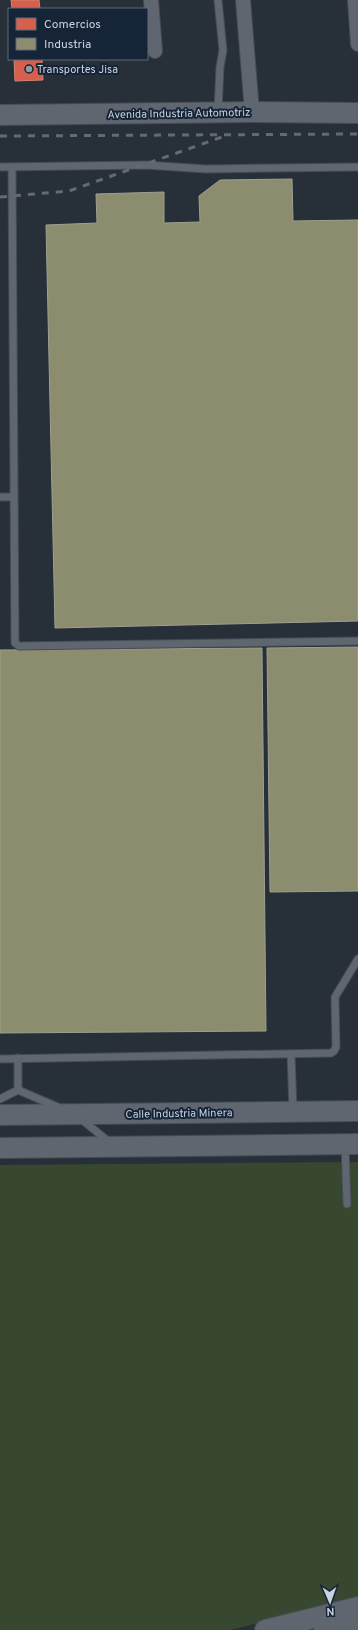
<svg xmlns="http://www.w3.org/2000/svg" width="358" height="1630" font-family="Overpass,sans-serif">
	<style>
		.green { fill: #384830 }
		.shops { fill: #d6604d; stroke: #d28279 }
		.industry { fill: #8c8c6e; stroke: #9ea190 }
		.lines { fill: none; stroke-linecap: round; stroke-linejoin: round }
		.service-casing { stroke: #454c55; stroke-width: 9 }
		.minor-casing { stroke: #454c55; stroke-width: 16 }
		.secondary-casing { stroke: #454c55; stroke-width: 22 }
		.service { stroke: #60666f; stroke-width: 7 }
		.minor { stroke: #60666f; stroke-width: 14 }
		.secondary { stroke: #60666f; stroke-width: 20 }
		.rail { stroke: #646a72; stroke-width: 3; stroke-dasharray: 7 7; stroke-linecap: butt }
		.poi-dot { fill: #9099a5; stroke: #152437; stroke-width: 1.5 }
		.labels { text-anchor: middle; stroke-width: 4; stroke-linejoin: round; paint-order: stroke }
		.poi-label { font-size: 11px; fill: #c9d2df; stroke: #152437; text-anchor: start }
		.street-label { font-size: 11px; fill: #c9d2df; stroke: #152437 }
	</style>
	<rect width="100%" height="100%" fill="#272f39"/>
	<polygon class="green" points="358,1162 358,1598 230,1630 0,1630 0,1165"/>
	<g class="shops">
		<polygon points="11,0 39,0 40,9 12,9"/>
		<polygon points="14,59 42,59 43,80 15,81"/>
	</g>
	<g class="industry">
		<polygon points="292,179 293,221 358,220 358,621 55,628 46,225 97,223 96,194 164,192 164,223 200,222 199,196 220,180"/>
		<polygon points="358,647 358,891 270,892 267,648"/>
		<polygon points="262,648 266,1031 0,1033 0,650"/>
	</g>
	<g class="lines">
		<g class="service-casing">
			<g id="service">
				<polyline points="218,0 223,50 220,67 218,110"/>
				<polyline points="0,167 146,165 206,169 358,167"/>
				<polyline points="12,167 15,643 19,646 358,641"/>
				<polyline points="0,497 13,497"/>
				<polyline points="291,1054 293,1111"/>
				<polyline points="18,1058 18,1090"/>
				<polyline points="0,1059 331,1053 334,1051 336,1047 335,997 358,959"/>
				<polyline points="0,1099 18,1090 60,1108"/>
				<polyline points="80,1118 109,1142"/>
				<polyline points="345,1145 347,1204"/>
			</g>
		</g>
		<g class="minor-casing">
			<g id="minor">
				<polyline points="151,0 155,51"/>
				<polyline points="243,0 252,112"/>
				<polyline points="355,0 358,44"/>
			</g>
		</g>
		<g class="secondary-casing">
			<g id="secondary">
				<polyline points="0,115 252,112 358,113"/>
				<polyline points="0,1115 358,1111"/>
				<polyline points="0,1148 358,1144"/>
				<polyline points="265,1630 358,1607"/>
				<polyline points="324,1630 358,1622"/>
			</g>
		</g>
		<use href="#service" class="service"/>
		<use href="#minor" class="minor"/>
		<use href="#secondary" class="secondary"/>
		<g class="rail">
			<polyline points="0,136 358,134"/>
			<polyline points="0,197 69,191 222,137"/>
		</g>
	</g>
	<circle class="poi-dot" cx="29" cy="69" r="4"/>
	<g class="labels">
		<g class="poi-label">
			<text x="37" y="73">Transportes Jisa</text>
		</g>
		<g class="street-label">
			<text transform="translate(179 113) rotate(-1)" y="4">Avenida Industria Automotriz</text>
			<text transform="translate(179 1113) rotate(-1)" y="4">Calle Industria Minera</text>
		</g>
	</g>
	<rect x="8" y="8" width="140" height="52" fill="#152437" stroke="#5d6a7a"/>
	<rect x="16" y="18" width="20" height="12" fill="#d6604d" stroke="#5d6a7a"/>
	<text x="44" y="28" font-size="12" fill="#c9d2df">Comercios</text>
	<rect x="16" y="38" width="20" height="12" fill="#8c8c6e" stroke="#5d6a7a"/>
	<text x="44" y="48" font-size="12" fill="#c9d2df">Industria</text>
	<g transform="translate(330 1602) rotate(178)" stroke="#152437" stroke-width="3" paint-order="stroke">
	<path d="M0-3L7 15L0 10L-7 15Z" fill="#c9d2df"/>
	<text y="-6" font-size="11" font-weight="bold" text-anchor="middle" fill="#c9d2df">N</text>
	</g>
</svg>
